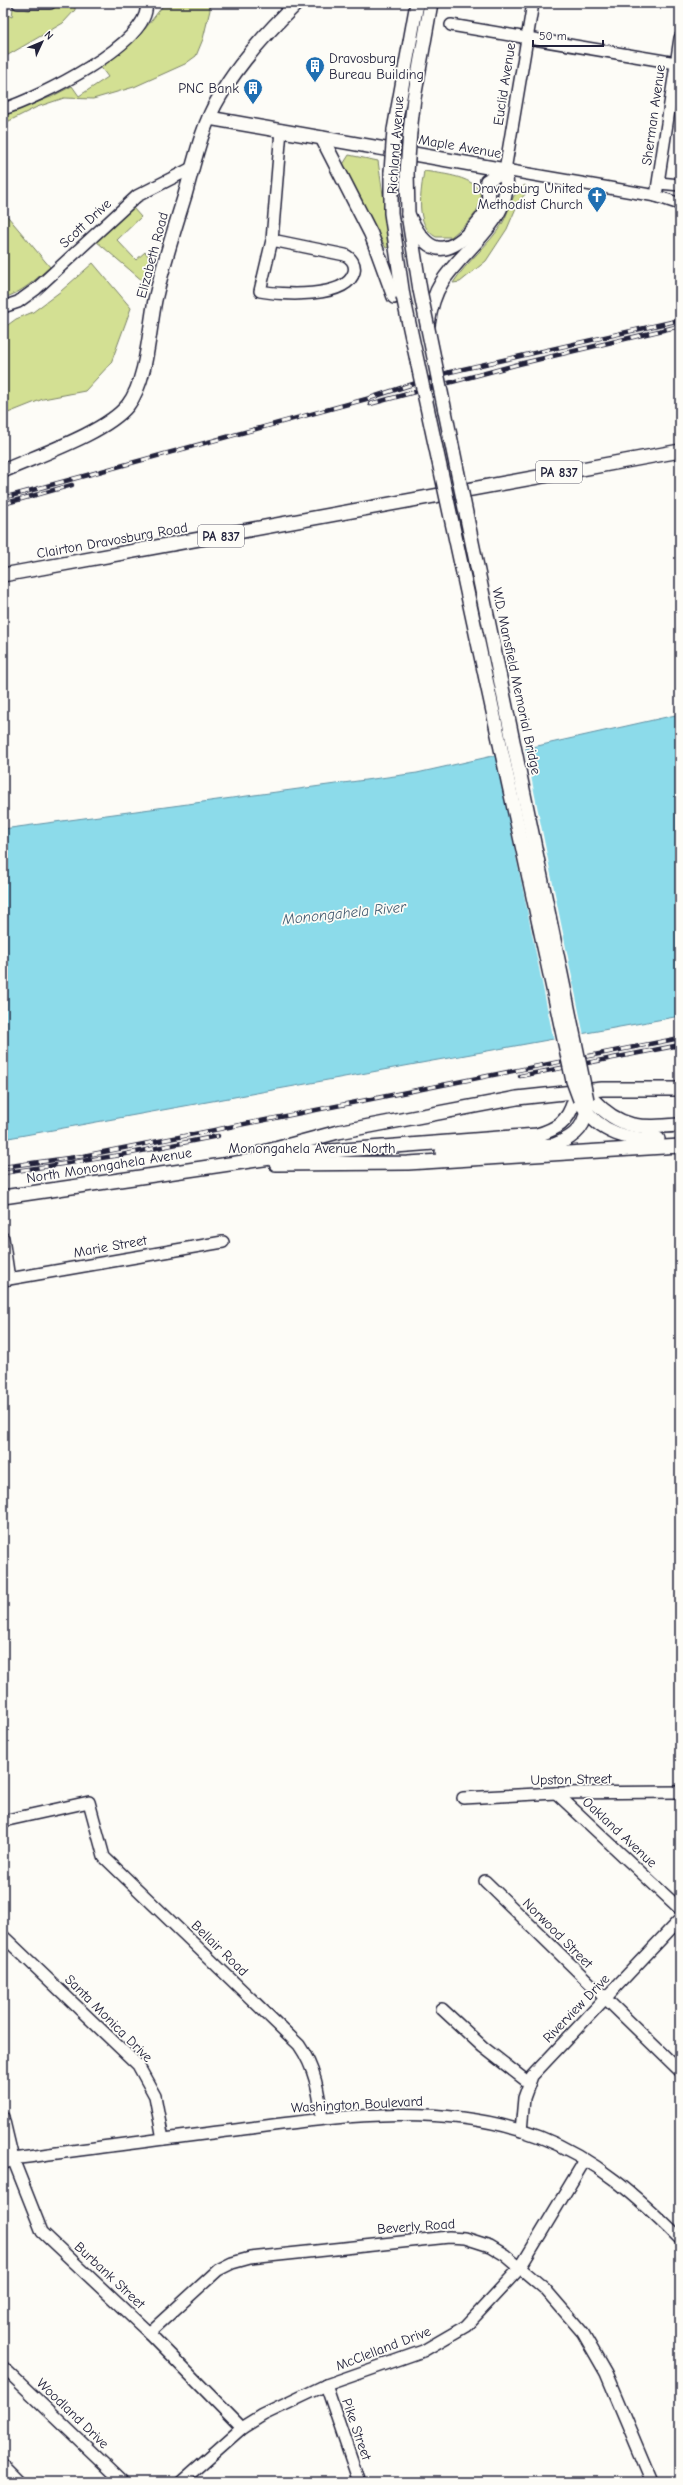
<svg xmlns="http://www.w3.org/2000/svg" width="683" height="2485" font-family="'Comic Neue',sans-serif">
	<style>
		.green { fill: #d3e093; stroke: #7a8167 }
		.water { fill: #8cdbea; stroke: #6291a4 }
		.pier { fill: #fdfcf7 }
		.lines { fill: none; stroke-linecap: round; stroke-linejoin: round }
		.minor-casing { stroke: #22223b; stroke-width: 14 }
		.major-casing { stroke: #22223b; stroke-width: 16 }
		.minor { stroke: #fdfcf7; stroke-width: 11 }
		.major { stroke: #fdfcf7; stroke-width: 13 }
		.rail-casing { stroke: #22223b; stroke-width: 4.5 }
		.rail { stroke: #fdfcf7; stroke-width: 3; stroke-dasharray: 9; stroke-linecap: butt }
		.major-bridge-casing { stroke: #22223b; stroke-width: 16; stroke-linecap: butt }
		.major-bridge { stroke: #fdfcf7; stroke-width: 13 }
		.labels { text-anchor: middle; stroke-width: 3.5; stroke-linejoin: round; paint-order: stroke }
		.shield { fill: #fdfcf7; stroke: #646373; stroke-width: 1 }
		.shield-label { font-size: 13px; font-weight: bold; fill: #22223b }
		.poi-label { font-size: 14px; fill: #22223b; stroke: #fdfcf7; text-anchor: end }
		.street-label { font-size: 14px; fill: #22223b; stroke: #fdfcf7 }
		.water-label { font-size: 15px; font-style: italic; fill: #425a70; stroke: #fdfcf7 }
	</style>
	<rect width="100%" height="100%" fill="#fdfcf7"/>
	<filter id="ink" filterUnits="userSpaceOnUse"><feTurbulence type="fractalNoise" baseFrequency=".025" numOctaves="2"/><feDisplacementMap in="SourceGraphic" scale="8" xChannelSelector="R" yChannelSelector="G"/><feConvolveMatrix kernelMatrix="1 2 1 2 8 2 1 2 1" color-interpolation-filters="sRGB"/></filter>
	<g filter="url(#ink)">
		<g class="green">
			<polygon points="165,3 209,3 210,10 203,39 196,56 185,64 134,87 93,99 64,98 37,107 3,124 3,115 51,97 72,86 79,96 108,77 100,66 145,29"/>
			<polygon points="75,4 75,10 63,23 3,58 3,13 12,17 13,8 29,10"/>
			<polygon points="349,155 378,161 390,242 388,243 389,247 386,248 342,166"/>
			<path d="M 424,171 C 442,174 495,177 477,210 C 472,220 460,229 451,237 L 436,237 C 414,225 421,191 424,171 Z"/>
			<path d="M 525,185 L 528,191 L 519,201 L 507,229 L 486,261 L 460,282 L 453,283 C 467,261 489,245 502,224 C 511,209 509,195 525,185 Z"/>
			<polygon points="133,208 141,217 117,240 136,260 145,252 151,259 144,282 96,241"/>
			<path d="M 3,211 L 50,267 C 36,279 22,293 3,298 Z"/>
			<polygon points="93,263 131,308 111,363 85,391 43,399 3,415 3,337 5,327 16,319 33,312 61,291"/>
		</g>
		<polygon class="water" points="680,714 680,1016 3,1139 3,829 417,773"/>
		<polygon class="pier" points="525,747 584,1036 554,1041 495,754"/>
		<g class="lines">
			<g class="minor-casing">
				<g id="minor">
					<polyline points="18,3 50,3"/>
					<polyline points="533,3 505,170 656,196 680,204"/>
					<polyline points="451,25 676,63"/>
					<path d="M 3,109 C 34,100 154,42 146,3"/>
					<polyline points="659,183 680,185"/>
					<polyline points="656,196 680,38"/>
					<path d="M 272,240 L 345,255 C 351,258 356,264 354,272 C 347,299 280,295 260,291 L 272,240 L 281,130"/>
					<polyline points="3,307 18,302 36,289 137,196 192,168"/>
					<polyline points="3,1238 9,1279"/>
					<polyline points="3,1280 223,1242"/>
					<polyline points="556,1793 680,1909"/>
					<polyline points="463,1798 556,1793 680,1792"/>
					<path d="M 3,1821 L 89,1802 L 104,1857 L 299,2045 C 315,2068 319,2092 322,2119"/>
					<polyline points="485,1881 680,2071"/>
					<polyline points="3,1936 138,2065 155,2096 163,2139"/>
					<polyline points="442,2009 483,2047 529,2083"/>
					<polyline points="3,2117 13,2159 42,2232 149,2333 242,2428"/>
					<polyline points="521,2131 524,2098 532,2076 680,1919"/>
					<path d="M 3,2164 L 13,2159 C 84,2149 156,2140 227,2131 C 330,2118 441,2099 540,2137 C 595,2158 639,2198 680,2239"/>
					<polyline points="149,2333 218,2270 232,2263 250,2258 449,2237 465,2238 490,2246 505,2255 545,2289 583,2333 606,2373 652,2482"/>
					<polyline points="3,2367 123,2482"/>
					<polyline points="326,2385 359,2482"/>
					<polyline points="3,2464 21,2482"/>
					<polyline points="181,2482 242,2428 263,2415 326,2385 423,2351 466,2326 520,2268 585,2160"/>
				</g>
			</g>
			<g class="major-casing">
				<g id="major">
					<polyline points="209,118 505,170"/>
					<polyline points="394,130 417,3"/>
					<polyline points="410,132 414,98 431,3"/>
					<polyline points="322,138 371,234 394,297"/>
					<polyline points="391,172 391,213 403,296"/>
					<polyline points="407,172 408,214 420,290"/>
					<path d="M 408,214 C 422,245 439,263 469,233 C 487,214 492,207 487,181 L 505,170"/>
					<path d="M 428,325 C 430,310 433,296 442,282 C 464,247 516,218 505,170"/>
					<path d="M 3,471 C 36,456 106,433 128,405 C 147,380 149,331 155,300 C 163,265 174,230 185,195 C 194,163 202,125 220,96 C 240,61 268,31 297,3"/>
					<polyline points="3,575 680,451"/>
					<path d="M 593,1100 C 621,1130 642,1128 680,1125"/>
					<path d="M 583,1106 C 599,1133 630,1141 658,1139"/>
					<path d="M 442,1152 L 554,1145 C 576,1137 588,1125 587,1100"/>
					<polyline points="260,1153 338,1132 517,1098 602,1089 680,1089"/>
					<polyline points="276,1164 408,1163 680,1146"/>
					<path d="M 3,1197 L 305,1153 L 537,1135 C 557,1129 568,1122 574,1101"/>
				</g>
			</g>
			<use href="#minor" class="minor"/>
			<use href="#major" class="major"/>
			<g class="rail-casing">
				<g id="rail">
					<polyline points="370,404 519,364 680,326"/>
					<polyline points="3,498 370,398 450,372 680,320"/>
					<polyline points="3,504 72,485"/>
					<polyline points="520,1076 680,1045"/>
					<polyline points="3,1167 83,1156 680,1038"/>
					<polyline points="3,1173 121,1155 218,1136"/>
				</g>
			</g>
			<use href="#rail" class="rail"/>
			<g class="major-bridge-casing">
				<g id="major-bridge">
					<polyline points="391,172 394,130"/>
					<polyline points="407,172 410,132"/>
					<polyline points="420,290 587,1100"/>
					<polyline points="403,296 573,1081 580,1100"/>
				</g>
			</g>
			<use href="#major-bridge" class="major-bridge"/>
		</g>
	</g>
	<defs>
		<g id="building-pin" transform="scale(1)"><path d="M0 17L-7.5 6A9.5 9.5 0 1 1 7.5 6Z" fill="#1f6fb2" stroke="#fdfcf7"/><path d="M-4-6H4V6H1V3H-1V6H-4ZM-2.5-4.3h1.7v1.8h-1.7ZM.8-4.3h1.7v1.8H.8ZM-2.5-1h1.7V.8h-1.7ZM.8-1h1.7V.8H.8Z" fill="#fff"/></g>
		<g id="church-pin" transform="scale(1)"><path d="M0 17L-7.5 6A9.5 9.5 0 1 1 7.5 6Z" fill="#1f6fb2" stroke="#fdfcf7"/><path d="M-1.2-6h2.4v3.5h3.3v2.4h-3.3V6h-2.4V-.1h-3.3v-2.4h3.3Z" fill="#fff"/></g>
	</defs>
	<g fill-rule="evenodd">
		<use href="#building-pin" x="315" y="66"/>
		<use href="#building-pin" x="253" y="88"/>
		<use href="#church-pin" x="597" y="196"/>
	</g>
	<g class="labels">
		<g class="shield">
			<rect x="536" y="461" width="46" height="22" rx="3"/>
			<rect x="198" y="525" width="46" height="22" rx="3"/>
		</g>
		<g class="shield-label">
			<text x="559" y="477">PA 837</text>
			<text x="221" y="541">PA 837</text>
		</g>
		<g class="poi-label">
			<text x="329" y="63" text-anchor="start">Dravosburg<tspan x="329" dy="16">Bureau Building</tspan></text>
			<text x="239" y="93">PNC Bank</text>
			<text x="583" y="193">Dravosburg United<tspan x="583" dy="16">Methodist Church</tspan></text>
		</g>
		<g class="street-label">
			<text transform="translate(504 84) rotate(-81)" y="5">Euclid Avenue</text>
			<text transform="translate(653 115) rotate(-82)" y="5">Sherman Avenue</text>
			<text transform="translate(395 145) rotate(-86)" y="5">Richland Avenue</text>
			<text transform="translate(460 146) rotate(10)" y="5">Maple Avenue</text>
			<text transform="translate(85 223) rotate(-43)" y="5">Scott Drive</text>
			<text transform="translate(152 255) rotate(-75)" y="5">Elizabeth Road</text>
			<text transform="translate(112 540) rotate(-10)" y="5">Clairton Dravosburg Road</text>
			<text transform="translate(517 681) rotate(78)" y="5">W.D. Mansfield Memorial Bridge</text>
			<text x="312" y="1153">Monongahela Avenue North</text>
			<text transform="translate(109 1165) rotate(-9)" y="5">North Monongahela Avenue</text>
			<text transform="translate(110 1246) rotate(-10)" y="5">Marie Street</text>
			<text transform="translate(571 1779) rotate(-1)" y="5">Upston Street</text>
			<text transform="translate(620 1832) rotate(43)" y="5">Oakland Avenue</text>
			<text transform="translate(558 1933) rotate(45)" y="5">Norwood Street</text>
			<text transform="translate(220 1948) rotate(44)" y="5">Bellair Road</text>
			<text transform="translate(576 2008) rotate(-46)" y="5">Riverview Drive</text>
			<text transform="translate(109 2018) rotate(45)" y="5">Santa Monica Drive</text>
			<text transform="translate(357 2104) rotate(-3)" y="5">Washington Boulevard</text>
			<text transform="translate(416 2226) rotate(-4)" y="5">Beverly Road</text>
			<text transform="translate(110 2275) rotate(43)" y="5">Burbank Street</text>
			<text transform="translate(383 2348) rotate(-21)" y="5">McClelland Drive</text>
			<text transform="translate(73 2413) rotate(44)" y="5">Woodland Drive</text>
			<text transform="translate(357 2429) rotate(71)" y="5">Pike Street</text>
		</g>
		<g class="water-label">
			<text transform="translate(344 913) rotate(-6)" y="5">Monongahela River</text>
		</g>
	</g>
	<rect width="683" height="2485" fill="none" stroke="#fdfcf7" stroke-width="16"/>
	<rect x="8" y="8" width="667" height="2469" fill="none" stroke="#22223b" stroke-width="1.5" filter="url(#ink)"/>
	<g transform="translate(42 42) rotate(46)" stroke="#fdfcf7" stroke-width="3" paint-order="stroke">
	<path d="M0-3L7 15L0 10L-7 15Z" fill="#22223b"/>
	<text y="-6" font-size="11" font-weight="bold" text-anchor="middle" fill="#22223b">N</text>
	</g>
	<path d="M533 40v6h70v-6" fill="none" stroke="#22223b" stroke-width="2"/>
	<text x="539" y="40" font-size="12" fill="#22223b" stroke="#fdfcf7" stroke-width="3" paint-order="stroke">50 m</text>
</svg>
